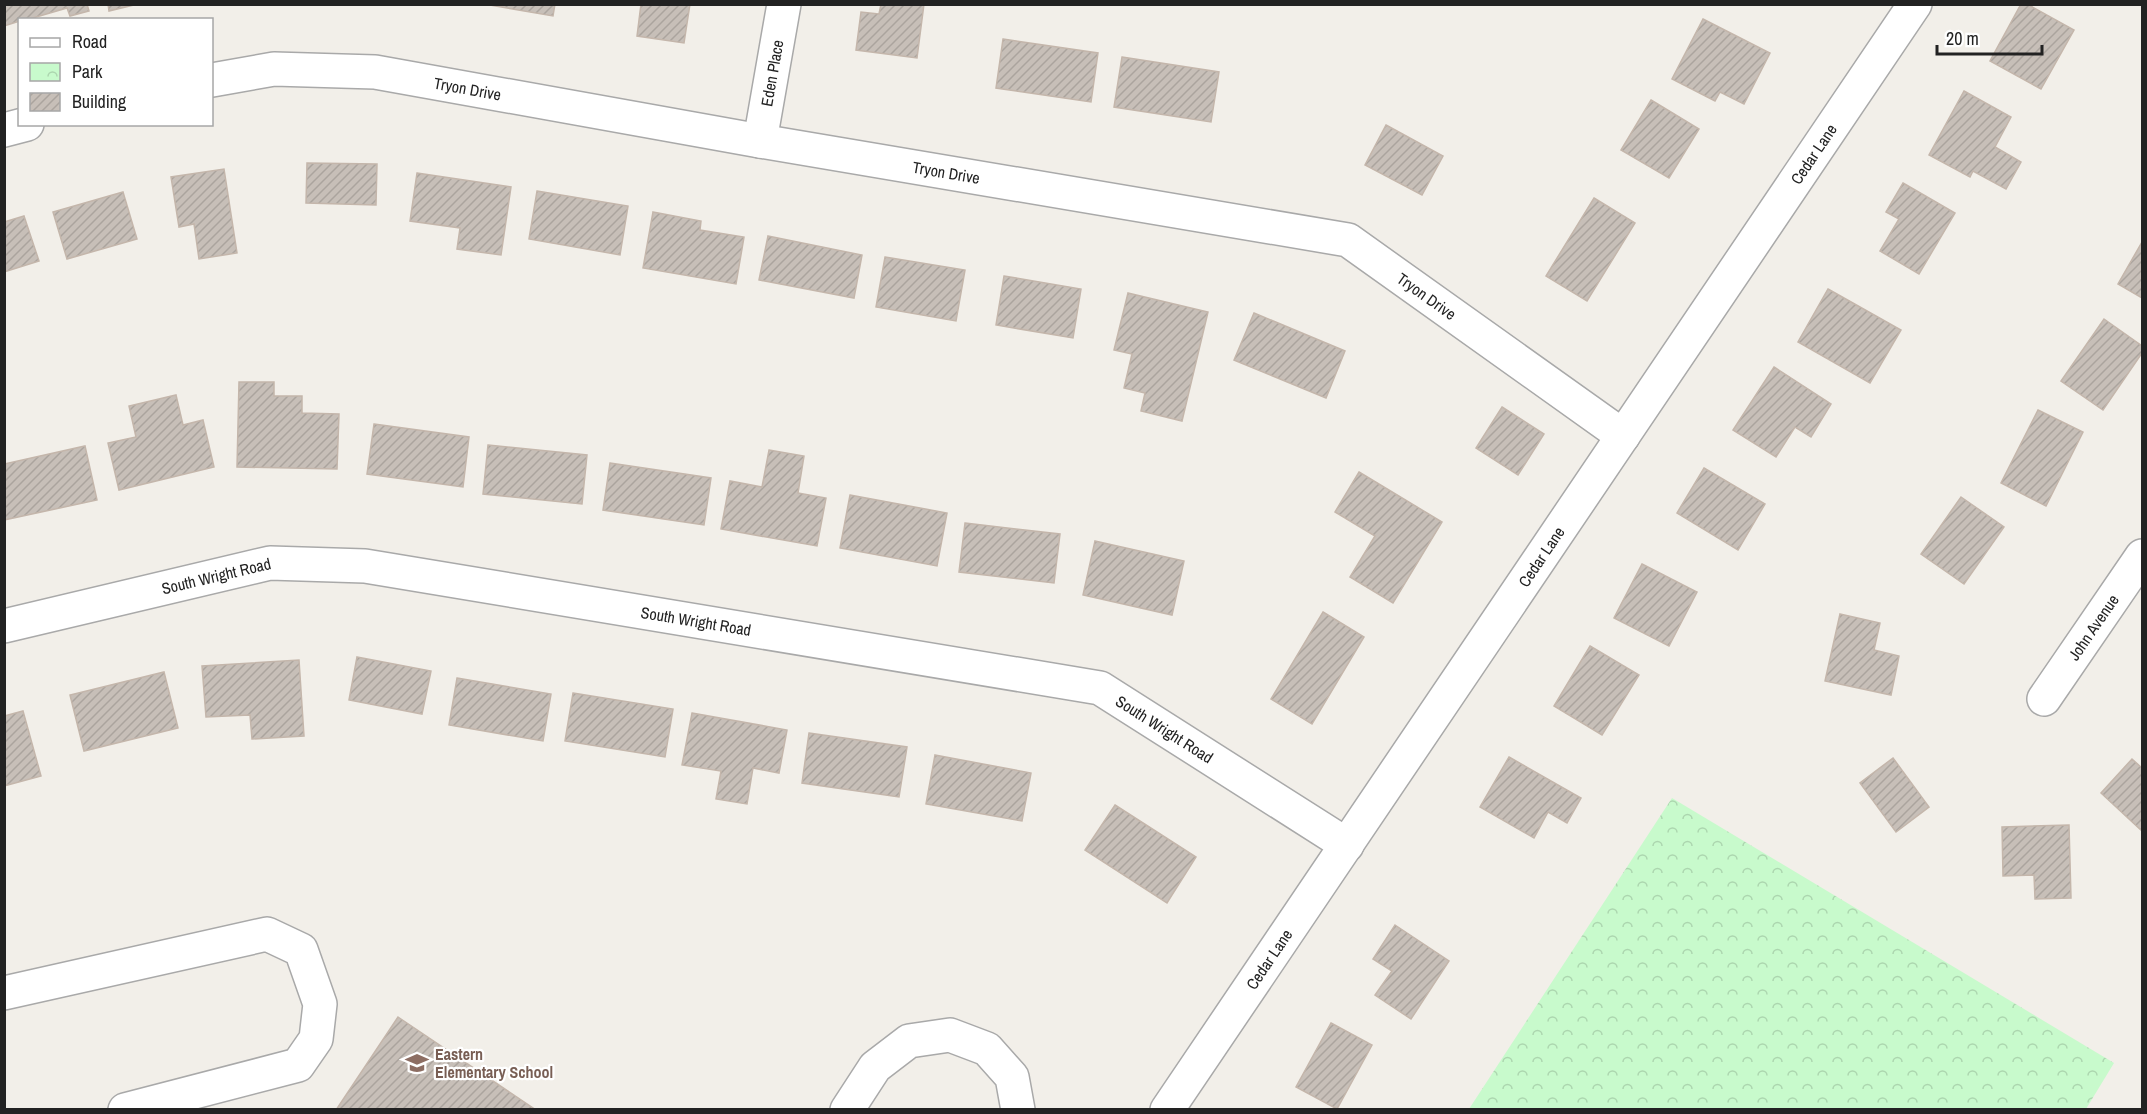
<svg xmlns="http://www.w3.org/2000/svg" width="2147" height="1114" font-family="'Archivo Narrow',sans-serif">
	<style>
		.park { fill: url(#park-crowns) }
		.building { fill: url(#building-hatch); stroke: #c4b6ab; stroke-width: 1.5 }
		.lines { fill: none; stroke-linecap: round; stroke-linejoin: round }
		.minor-casing { stroke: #a9a9a9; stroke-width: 36 }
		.minor { stroke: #fff; stroke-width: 33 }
		.labels { text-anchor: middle; stroke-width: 4.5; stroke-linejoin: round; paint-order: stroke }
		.street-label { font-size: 16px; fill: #222; stroke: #fff }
		.education-label { font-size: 16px; font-weight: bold; fill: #785e54; stroke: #fff; text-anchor: start }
	</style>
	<defs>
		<pattern id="park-crowns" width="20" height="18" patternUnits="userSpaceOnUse" patternTransform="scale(1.5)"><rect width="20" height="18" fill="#c8facc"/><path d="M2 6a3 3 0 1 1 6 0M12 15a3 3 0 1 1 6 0" fill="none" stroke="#acd6af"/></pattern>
		<pattern id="building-hatch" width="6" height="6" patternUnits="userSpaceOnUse" patternTransform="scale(1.5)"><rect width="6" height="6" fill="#c7bfb8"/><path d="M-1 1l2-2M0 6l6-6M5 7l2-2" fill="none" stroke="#aba49e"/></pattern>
	</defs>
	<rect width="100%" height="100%" fill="#f2efe9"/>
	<polygon class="park" points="1672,798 2114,1063 2086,1109 1469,1109"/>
	<g class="building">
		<polygon points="4,4 87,4 89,11 70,16 67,8 26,20 20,20 20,21 4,26"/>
		<polygon points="108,4 138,4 109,11"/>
		<polygon points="484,4 555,4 553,16"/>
		<polygon points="641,4 690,4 684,43 637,36"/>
		<polygon points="881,4 924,4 917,58 856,50 861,12 879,14"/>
		<polygon points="2021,4 2027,4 2074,30 2041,89 1990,61"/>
		<polygon points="1703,19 1770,53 1744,104 1720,92 1715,101 1672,79"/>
		<polygon points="1003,39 1098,53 1091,102 996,88"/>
		<polygon points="1122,57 1219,72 1211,122 1114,107"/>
		<polygon points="1964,91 2011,117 1995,147 2021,162 2006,189 1973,171 1970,177 1929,155"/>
		<polygon points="1651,100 1699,129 1669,178 1621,150"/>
		<polygon points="1386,125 1443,156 1422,195 1365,165"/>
		<polygon points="307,163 377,164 376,205 306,203"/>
		<polygon points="224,169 237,253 199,259 194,224 179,227 171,177"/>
		<polygon points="417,173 511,187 501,255 457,249 460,228 410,221"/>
		<polygon points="1903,183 1955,213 1919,274 1880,251 1899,219 1886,212"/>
		<polygon points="537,191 628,206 620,255 529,239"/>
		<polygon points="123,192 137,239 67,259 53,212"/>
		<polygon points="1594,198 1635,223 1587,301 1546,276"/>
		<polygon points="653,212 701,221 700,230 744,237 736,284 643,268"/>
		<polygon points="24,216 39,261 4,272 4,222"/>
		<polygon points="768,236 862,255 854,298 759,280"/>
		<polygon points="2142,242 2142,298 2118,284"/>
		<polygon points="885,257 965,270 956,321 876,307"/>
		<polygon points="1004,276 1081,289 1073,338 996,325"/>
		<polygon points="1828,289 1901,330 1870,383 1798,342"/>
		<polygon points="1128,293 1208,312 1182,421 1141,411 1145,393 1124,388 1132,354 1114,350"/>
		<polygon points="1254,313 1345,351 1326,398 1234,360"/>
		<polygon points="2104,319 2142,346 2142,353 2103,410 2061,381"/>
		<polygon points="1774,367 1831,404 1811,437 1795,427 1776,457 1733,430"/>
		<polygon points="239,382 274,382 274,396 302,396 302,413 339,414 337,469 237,467"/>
		<polygon points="176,395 183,425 203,420 214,467 119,490 108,443 136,437 129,406"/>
		<polygon points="1502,407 1544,434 1518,475 1476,448"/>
		<polygon points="2038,410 2083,432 2046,506 2001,483"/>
		<polygon points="374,424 469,437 463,487 367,474"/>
		<polygon points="488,445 587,455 582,504 483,494"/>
		<polygon points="85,446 97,500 4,520 4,464"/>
		<polygon points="769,450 804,456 798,493 826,498 817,546 721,529 730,481 762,487"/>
		<polygon points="610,463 711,478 704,525 603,510"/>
		<polygon points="1704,468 1765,504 1738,550 1677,513"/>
		<polygon points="1359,472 1442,522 1393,603 1350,577 1375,536 1335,512"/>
		<polygon points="850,495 947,513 937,566 840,548"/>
		<polygon points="1961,497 2004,527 1964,584 1921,554"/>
		<polygon points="965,523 1060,534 1054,583 959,572"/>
		<polygon points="1095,541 1184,561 1172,615 1083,595"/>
		<polygon points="1642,564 1697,592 1669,646 1614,618"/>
		<polygon points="1323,612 1364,637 1312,724 1271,699"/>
		<polygon points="1840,614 1880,623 1874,650 1899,656 1891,695 1825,681"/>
		<polygon points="1590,646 1639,675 1602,735 1554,706"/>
		<polygon points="357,657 431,671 422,714 349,700"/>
		<polygon points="299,660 304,736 252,739 250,715 206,717 202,666"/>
		<polygon points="164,672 178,728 84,751 70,695"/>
		<polygon points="457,678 551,694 543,741 449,725"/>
		<polygon points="573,693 673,709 665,757 565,741"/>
		<polygon points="23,711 41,776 4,786 4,716"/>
		<polygon points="692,713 787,730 779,773 753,768 747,804 716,799 721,771 682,765"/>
		<polygon points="809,733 907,747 899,797 802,783"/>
		<polygon points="935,755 1031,773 1022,821 926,804"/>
		<polygon points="1509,757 1581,798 1567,823 1548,812 1534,838 1480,807"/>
		<polygon points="1893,758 1929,807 1896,832 1860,783"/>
		<polygon points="2132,759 2142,768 2142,831 2101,793"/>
		<polygon points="1115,805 1196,857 1167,903 1085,850"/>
		<polygon points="2069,825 2071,898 2035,899 2034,875 2003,876 2002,827"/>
		<polygon points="1395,925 1449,961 1411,1019 1375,995 1392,971 1373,959"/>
		<polygon points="398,1017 536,1110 336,1110"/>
		<polygon points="1331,1023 1372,1045 1337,1109 1296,1087"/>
	</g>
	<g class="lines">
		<g class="minor-casing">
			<g id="minor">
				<path id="s1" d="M 212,80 L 274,69 L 375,72 L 760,141 L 1348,240 L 1623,436"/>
				<polyline points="4,130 27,124"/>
				<path id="s2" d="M 760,141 L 784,4"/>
				<path id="s3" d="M 4,626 L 270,563 L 365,566 L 1100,688 L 1347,845"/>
				<path id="s4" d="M 2044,699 L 2142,556"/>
				<polyline points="4,993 267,934 301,950 320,1004 316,1039 298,1065 125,1110"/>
				<polyline points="847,1110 875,1067 909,1041 950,1035 987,1049 1012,1077 1018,1110"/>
				<path id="s5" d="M 1167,1110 L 1915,4"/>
			</g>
		</g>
		<use href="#minor" class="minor"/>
	</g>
	<defs>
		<g id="school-bare" transform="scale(1.8)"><path d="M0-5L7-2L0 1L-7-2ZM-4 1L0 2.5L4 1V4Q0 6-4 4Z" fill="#8d6e63" stroke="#fff" stroke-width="2.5" paint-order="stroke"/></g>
	</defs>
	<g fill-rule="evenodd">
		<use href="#school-bare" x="417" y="1063"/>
	</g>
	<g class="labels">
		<g class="street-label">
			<text dy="6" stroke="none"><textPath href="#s2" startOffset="69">Eden Place</textPath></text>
			<text dy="6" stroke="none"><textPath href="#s1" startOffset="258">Tryon Drive</textPath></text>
			<text dy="6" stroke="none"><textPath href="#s5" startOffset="1154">Cedar Lane</textPath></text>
			<text dy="6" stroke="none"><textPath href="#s1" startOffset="744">Tryon Drive</textPath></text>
			<text dy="6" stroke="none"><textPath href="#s1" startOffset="1248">Tryon Drive</textPath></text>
			<text dy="6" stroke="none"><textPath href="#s5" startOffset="668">Cedar Lane</textPath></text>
			<text dy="6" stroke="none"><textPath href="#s3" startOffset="218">South Wright Road</textPath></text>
			<text dy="6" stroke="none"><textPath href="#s3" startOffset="704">South Wright Road</textPath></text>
			<text dy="6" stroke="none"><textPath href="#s4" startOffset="87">John Avenue</textPath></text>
			<text dy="6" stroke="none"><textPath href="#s3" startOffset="1190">South Wright Road</textPath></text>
			<text dy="6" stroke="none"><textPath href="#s5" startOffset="182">Cedar Lane</textPath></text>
		</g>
		<g class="education-label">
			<text x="435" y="1060">Eastern<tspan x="435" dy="18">Elementary School</tspan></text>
		</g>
	</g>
	<rect width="2147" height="1114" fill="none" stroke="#222222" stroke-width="12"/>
	<rect x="18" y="18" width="195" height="108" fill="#ffffff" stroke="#a7a7a7" stroke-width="1.5"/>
	<rect x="30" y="38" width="30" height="9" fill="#ffffff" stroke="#a7a7a7" stroke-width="1.5"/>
	<text x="72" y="48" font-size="18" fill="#222222">Road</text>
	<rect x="30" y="63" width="30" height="18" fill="url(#park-crowns)" stroke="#a7a7a7" stroke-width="1.5"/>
	<text x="72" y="78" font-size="18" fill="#222222">Park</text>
	<rect x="30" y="93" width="30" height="18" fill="url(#building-hatch)" stroke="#a7a7a7" stroke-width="1.5"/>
	<text x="72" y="108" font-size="18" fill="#222222">Building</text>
	<path d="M1937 45v9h105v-9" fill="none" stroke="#222222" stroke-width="3"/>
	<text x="1946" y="45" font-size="18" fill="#222222" stroke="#ffffff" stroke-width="4.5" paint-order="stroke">20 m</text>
</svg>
